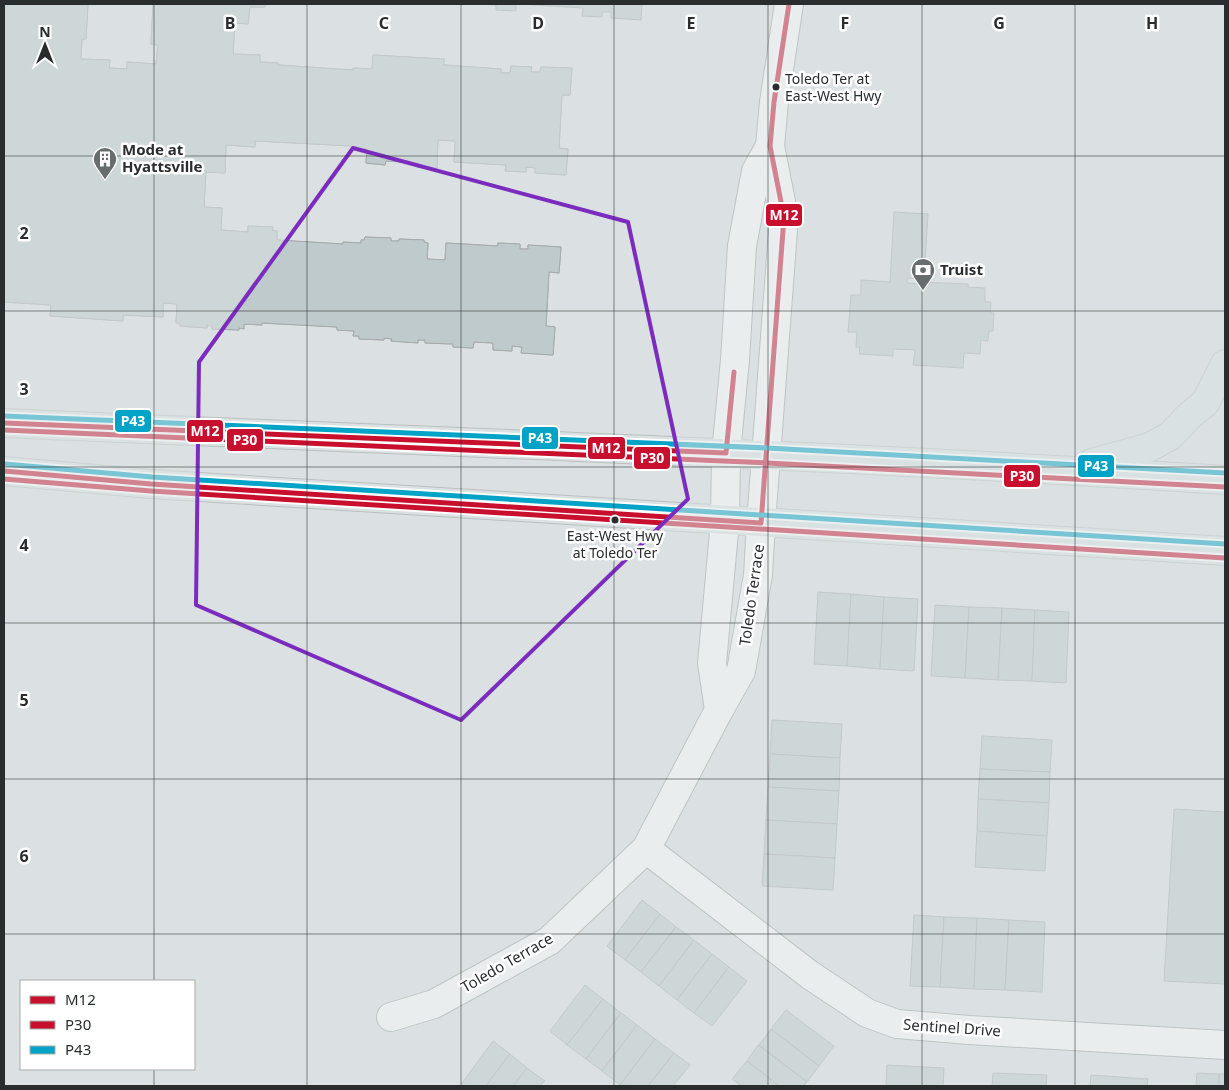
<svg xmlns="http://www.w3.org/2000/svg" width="1229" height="1090" font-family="'Noto Sans',sans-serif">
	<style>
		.building { fill: #becacb; stroke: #a7abac }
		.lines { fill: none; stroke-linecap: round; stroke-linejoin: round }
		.street-casing { stroke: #9ba0a0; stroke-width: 30 }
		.secondary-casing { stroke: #9ba0a0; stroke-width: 30 }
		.primary-casing { stroke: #bcbfbf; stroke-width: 30 }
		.street { stroke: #fafafb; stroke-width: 28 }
		.secondary { stroke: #fafafb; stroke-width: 28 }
		.primary { stroke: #d9e1e2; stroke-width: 28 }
		.bus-1-casing { stroke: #fff; stroke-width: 9 }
		.bus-2-casing { stroke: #fff; stroke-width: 9 }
		.bus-3-casing { stroke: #fff; stroke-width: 9 }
		.bus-1 { stroke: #c8102e; stroke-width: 5 }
		.bus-2 { stroke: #c8102e; stroke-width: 5 }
		.bus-3 { stroke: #02a3c6; stroke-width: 5 }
		.marked { fill: none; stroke: #7b2cbf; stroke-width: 4; stroke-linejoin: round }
		.grid { fill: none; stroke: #292d2e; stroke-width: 1; stroke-opacity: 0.55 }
		.bus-dot { fill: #292d2e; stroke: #fff; stroke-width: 2 }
		.labels { text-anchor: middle; stroke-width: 5; stroke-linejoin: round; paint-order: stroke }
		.bus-label { font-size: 14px; fill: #292d2e; stroke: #fff; text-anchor: start }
		.poi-label { font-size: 15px; font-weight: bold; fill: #292d2e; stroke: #fff; text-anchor: start }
		.street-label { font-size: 15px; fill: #292d2e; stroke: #fff }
		.grid-label { font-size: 16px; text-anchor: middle; font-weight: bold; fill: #292d2e; stroke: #fff; stroke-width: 5; stroke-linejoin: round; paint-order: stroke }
		.line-badge { stroke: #fff; stroke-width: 2 }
		.badge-label { font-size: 14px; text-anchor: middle; font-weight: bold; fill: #fff }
	</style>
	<rect width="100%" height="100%" fill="#dbe1e2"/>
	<g class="building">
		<polygon points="4,4 88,4 86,39 82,39 81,59 110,60 109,68 127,69 127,62 156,64 158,45 151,44 153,4 265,4 265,7 250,7 248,24 235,23 233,54 260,55 260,62 278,63 278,65 353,70 353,68 372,69 373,55 444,59 444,65 501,69 501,73 510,73 511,66 532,67 531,72 540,72 541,67 572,68 570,95 562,95 559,148 568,149 566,175 535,173 535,168 526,167 526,172 505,171 506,165 454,162 455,141 438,140 437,168 417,167 418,163 386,161 385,165 366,163 367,149 352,148 352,146 255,141 255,147 226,145 225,173 206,172 204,207 222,208 221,230 248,232 248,226 273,227 272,230 277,231 277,240 343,244 343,242 361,243 361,240 364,240 365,237 391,238 391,241 399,241 399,239 424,240 424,242 428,243 427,259 445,260 446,243 498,246 498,243 520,244 520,249 528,249 528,245 561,247 559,273 549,272 546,326 555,327 553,355 521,353 522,347 512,346 512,351 493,350 493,343 474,342 473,348 453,347 453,344 425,343 425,340 418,340 418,343 391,341 392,339 384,338 384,340 359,339 359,336 353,336 354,331 337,330 337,327 262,323 262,325 244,324 244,329 239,328 239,330 212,329 212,326 207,325 207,328 180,326 180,323 176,323 177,304 163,303 163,317 123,315 123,321 50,316 51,305 4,302 4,254 183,265 193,102 4,90"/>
		<polygon points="4,4 88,4 86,39 82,39 81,59 110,60 109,68 127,69 127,62 156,64 158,45 151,44 153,4 265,4 265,7 250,7 248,24 235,23 233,54 260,55 260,62 278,63 278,65 353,70 353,68 372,69 373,55 444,59 444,65 501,69 501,73 510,73 511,66 532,67 531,72 540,72 541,67 572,68 570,95 562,95 559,148 568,149 566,175 535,173 535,168 526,167 526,172 505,171 506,165 454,162 455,141 438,140 437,168 417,167 418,163 386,161 385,165 366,163 367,149 352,148 352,146 255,141 255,147 226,145 225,173 206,172 204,207 222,208 221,230 248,232 248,226 273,227 272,230 277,231 277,240 343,244 343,242 361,243 361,240 364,240 365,237 391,238 391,241 399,241 399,239 424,240 424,242 428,243 427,259 445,260 446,243 498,246 498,243 520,244 520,249 528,249 528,245 561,247 559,273 549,272 546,326 555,327 553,355 521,353 522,347 512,346 512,351 493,350 493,343 474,342 473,348 453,347 453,344 425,343 425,340 418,340 418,343 391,341 392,339 384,338 384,340 359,339 359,336 353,336 354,331 337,330 337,327 262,323 262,325 244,324 244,329 239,328 239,330 212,329 212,326 207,325 207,328 180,326 180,323 176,323 177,304 163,303 163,317 123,315 123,321 50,316 51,305 4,302"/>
		<polygon points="483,4 516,4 516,11 496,10 496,5"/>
		<polygon points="518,4 642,4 641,20 611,18 611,12 602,12 602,17 582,16 583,8"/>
		<polygon points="894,212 928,214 924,279 907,278 907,283 918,284 918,282 968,284 968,287 985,288 985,302 991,302 990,313 994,313 993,331 989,331 988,341 981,340 980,354 964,353 963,368 913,365 915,350 893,349 893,356 859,354 860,347 856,347 857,332 848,332 851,295 861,295 861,280 890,282"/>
		<polygon points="818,592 851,594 847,666 814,664"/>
		<polygon points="851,594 884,597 880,669 847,666"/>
		<polygon points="884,597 918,599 914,671 880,669"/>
		<polygon points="935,605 969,607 965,678 931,676"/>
		<polygon points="969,607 1002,608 998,680 965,678"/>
		<polygon points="1002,608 1035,610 1032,681 998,680"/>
		<polygon points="1035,610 1069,612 1066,683 1032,681"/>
		<polygon points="772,720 842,724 840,758 770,754"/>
		<polygon points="982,736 1052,740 1050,772 980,769"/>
		<polygon points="770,754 840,758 839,791 768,787"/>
		<polygon points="980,769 1050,772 1049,803 978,799"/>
		<polygon points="768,787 839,791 837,824 766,820"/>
		<polygon points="978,799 1049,803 1047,836 977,831"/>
		<polygon points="1174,809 1225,812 1225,984 1164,981"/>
		<polygon points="766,820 837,824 835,858 764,854"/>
		<polygon points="977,831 1047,836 1045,871 975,867"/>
		<polygon points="764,854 835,858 833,890 762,886"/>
		<polygon points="642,900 660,914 625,960 607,946"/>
		<polygon points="660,914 676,927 641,972 625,960"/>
		<polygon points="914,915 944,917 940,987 910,986"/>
		<polygon points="944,917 977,918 974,989 940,987"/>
		<polygon points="977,918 1009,920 1005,990 974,989"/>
		<polygon points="1009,920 1045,922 1042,992 1005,990"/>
		<polygon points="676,927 694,940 659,986 641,972"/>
		<polygon points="694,940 712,954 677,1000 659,986"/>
		<polygon points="712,954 729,967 694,1013 677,1000"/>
		<polygon points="729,967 747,981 712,1026 694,1013"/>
		<polygon points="585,985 603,999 567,1045 550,1031"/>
		<polygon points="603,999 621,1013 586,1059 567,1045"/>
		<polygon points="786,1010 834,1046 819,1066 771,1029"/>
		<polygon points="621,1013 637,1025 602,1071 586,1059"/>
		<polygon points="637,1025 655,1039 620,1085 602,1071"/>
		<polygon points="771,1029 819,1066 807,1082 759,1045"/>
		<polygon points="655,1039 674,1053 648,1086 620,1085"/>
		<polygon points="493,1041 510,1054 486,1086 460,1086"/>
		<polygon points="758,1045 807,1082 803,1086 779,1086 747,1061"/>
		<polygon points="674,1053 690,1065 673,1086 648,1086"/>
		<polygon points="510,1054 527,1068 513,1086 486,1086"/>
		<polygon points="747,1061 779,1086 741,1086 732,1079"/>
		<polygon points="887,1065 944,1068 943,1086 886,1086"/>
		<polygon points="527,1068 545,1081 540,1086 513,1086"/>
		<polygon points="993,1073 1047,1075 1046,1086 992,1086"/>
		<polygon points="1197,1073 1219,1074 1219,1086 1196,1086"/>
		<rect x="1219" y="1074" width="6" height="12"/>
		<polygon points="1091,1075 1148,1079 1147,1086 1090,1086"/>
	</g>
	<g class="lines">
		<g class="street-casing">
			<g id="street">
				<polyline points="719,710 712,663 725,521"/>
				<polyline points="646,849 810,975 867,1013 897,1024 969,1030 1225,1045"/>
				<polyline points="391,1017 434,1004 549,941 646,849 719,710 741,671 758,575 761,523"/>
			</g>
		</g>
		<g class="secondary-casing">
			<g id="secondary">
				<polyline points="725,521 726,453 735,360 742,246 756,171 770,146"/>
				<polyline points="761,523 784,217 770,146 774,102 789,4"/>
			</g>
		</g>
		<g class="primary-casing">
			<g id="primary">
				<path d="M 4,423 C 411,441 818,454 1225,480"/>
				<polyline points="1092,463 1150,447 1170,436 1190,415 1205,403 1225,364"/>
				<polyline points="4,471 151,484 1225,551"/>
			</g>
		</g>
		<use href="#street" class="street"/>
		<use href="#secondary" class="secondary"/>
		<use href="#primary" class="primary"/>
		<g class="bus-1-casing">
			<g id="bus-1">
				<polyline points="4,423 726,453 734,372"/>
				<polyline points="4,471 151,484 761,523 784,217 770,146 774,102 789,4"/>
			</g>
		</g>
		<g class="bus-2-casing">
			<g id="bus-2">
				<polyline points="4,430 767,463 1225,487"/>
				<polyline points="4,479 151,491 1225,558"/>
			</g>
		</g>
		<g class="bus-3-casing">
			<g id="bus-3">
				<polyline points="4,416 767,448 1225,473"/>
				<polyline points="5,464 152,477 1225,544"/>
			</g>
		</g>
		<use href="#bus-1" class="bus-1"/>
		<use href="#bus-2" class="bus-2"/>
		<use href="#bus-3" class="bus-3"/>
	</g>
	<path d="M0 0H1229V1090H0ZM 353,148 L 628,222 L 688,499 L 461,720 L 196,605 L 199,362 Z" fill="#dbe1e2" fill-opacity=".55" fill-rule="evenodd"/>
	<path class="marked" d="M 353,148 L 628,222 L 688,499 L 461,720 L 196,605 L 199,362 Z"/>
	<path class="grid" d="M 154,4 L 154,981M 307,4 L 307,1086M 461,4 L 461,1086M 614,4 L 614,1086M 768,4 L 768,1086M 922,4 L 922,1086M 1075,4 L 1075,1086M 4,156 L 1225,156M 4,311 L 1225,311M 4,467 L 1225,467M 4,623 L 1225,623M 4,779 L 1225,779M 4,934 L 1225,934M 154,1069 L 154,1086"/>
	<defs>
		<g id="building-pin" transform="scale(1.25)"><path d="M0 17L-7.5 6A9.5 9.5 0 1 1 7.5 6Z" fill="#676c6d" stroke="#fff"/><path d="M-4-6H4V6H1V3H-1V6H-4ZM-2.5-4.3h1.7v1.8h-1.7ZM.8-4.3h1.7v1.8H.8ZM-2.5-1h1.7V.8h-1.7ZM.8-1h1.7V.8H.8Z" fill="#fff"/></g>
		<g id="bank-pin" transform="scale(1.25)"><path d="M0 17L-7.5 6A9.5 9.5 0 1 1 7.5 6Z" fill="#676c6d" stroke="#fff"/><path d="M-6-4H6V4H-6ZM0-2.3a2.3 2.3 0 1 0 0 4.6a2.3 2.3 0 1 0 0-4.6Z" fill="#fff"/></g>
	</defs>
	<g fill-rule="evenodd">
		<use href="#building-pin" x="105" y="159"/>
		<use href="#bank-pin" x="923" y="270"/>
	</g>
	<g class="bus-dot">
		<circle cx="776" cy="87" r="4.5"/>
		<circle cx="615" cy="520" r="4.5"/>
	</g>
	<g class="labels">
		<g class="bus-label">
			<text x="785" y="84">Toledo Ter at<tspan x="785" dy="17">East-West Hwy</tspan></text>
			<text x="615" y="541" text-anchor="middle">East-West Hwy<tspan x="615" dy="17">at Toledo Ter</tspan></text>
		</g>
		<g class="poi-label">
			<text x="122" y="155">Mode at<tspan x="122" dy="17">Hyattsville</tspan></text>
			<text x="940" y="275">Truist</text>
		</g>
		<g class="street-label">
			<text transform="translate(752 595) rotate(-82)" y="5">Toledo Terrace</text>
			<text transform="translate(507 963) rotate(-30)" y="5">Toledo Terrace</text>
			<text transform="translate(952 1028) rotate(4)" y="5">Sentinel Drive</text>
		</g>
	</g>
	<g class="grid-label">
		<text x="230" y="29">B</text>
		<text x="384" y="29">C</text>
		<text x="538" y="29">D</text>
		<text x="691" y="29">E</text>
		<text x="845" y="29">F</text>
		<text x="999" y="29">G</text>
		<text x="1152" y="29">H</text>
		<text x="24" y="239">2</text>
		<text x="24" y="395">3</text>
		<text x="24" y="551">4</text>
		<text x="24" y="706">5</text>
		<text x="24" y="862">6</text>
	</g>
	<g class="line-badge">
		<rect x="765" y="203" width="38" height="24" rx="5" fill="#c8102e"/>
		<rect x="114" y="409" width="38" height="24" rx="5" fill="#02a3c6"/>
		<rect x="186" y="419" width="38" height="24" rx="5" fill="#c8102e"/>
		<rect x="521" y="426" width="38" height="24" rx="5" fill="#02a3c6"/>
		<rect x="226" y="428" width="38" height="24" rx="5" fill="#c8102e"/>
		<rect x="587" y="436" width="39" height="24" rx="5" fill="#c8102e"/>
		<rect x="633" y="446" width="38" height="24" rx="5" fill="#c8102e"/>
		<rect x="1077" y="454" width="38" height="24" rx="5" fill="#02a3c6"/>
		<rect x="1003" y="464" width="38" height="24" rx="5" fill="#c8102e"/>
	</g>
	<g class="badge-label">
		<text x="784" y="220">M12</text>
		<text x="133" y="426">P43</text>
		<text x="205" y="436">M12</text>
		<text x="540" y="443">P43</text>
		<text x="245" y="445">P30</text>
		<text x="606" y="453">M12</text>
		<text x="652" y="463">P30</text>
		<text x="1096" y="471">P43</text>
		<text x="1022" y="481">P30</text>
	</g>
	<rect width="1229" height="1090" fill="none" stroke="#292d2e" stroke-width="10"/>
	<rect x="20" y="980" width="175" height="90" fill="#ffffff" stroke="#a9abab"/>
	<rect x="30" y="996" width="25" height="8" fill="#c8102e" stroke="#a9abab"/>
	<text x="65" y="1005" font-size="15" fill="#292d2e">M12</text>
	<rect x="30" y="1021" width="25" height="8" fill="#c8102e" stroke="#a9abab"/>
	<text x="65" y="1030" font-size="15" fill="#292d2e">P30</text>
	<rect x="30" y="1046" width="25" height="8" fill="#02a3c6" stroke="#a9abab"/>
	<text x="65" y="1055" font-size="15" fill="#292d2e">P43</text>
	<g transform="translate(45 45)" stroke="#ffffff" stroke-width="4" paint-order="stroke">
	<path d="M0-4L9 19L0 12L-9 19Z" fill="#292d2e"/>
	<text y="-8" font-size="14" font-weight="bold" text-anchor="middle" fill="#292d2e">N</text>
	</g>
</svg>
